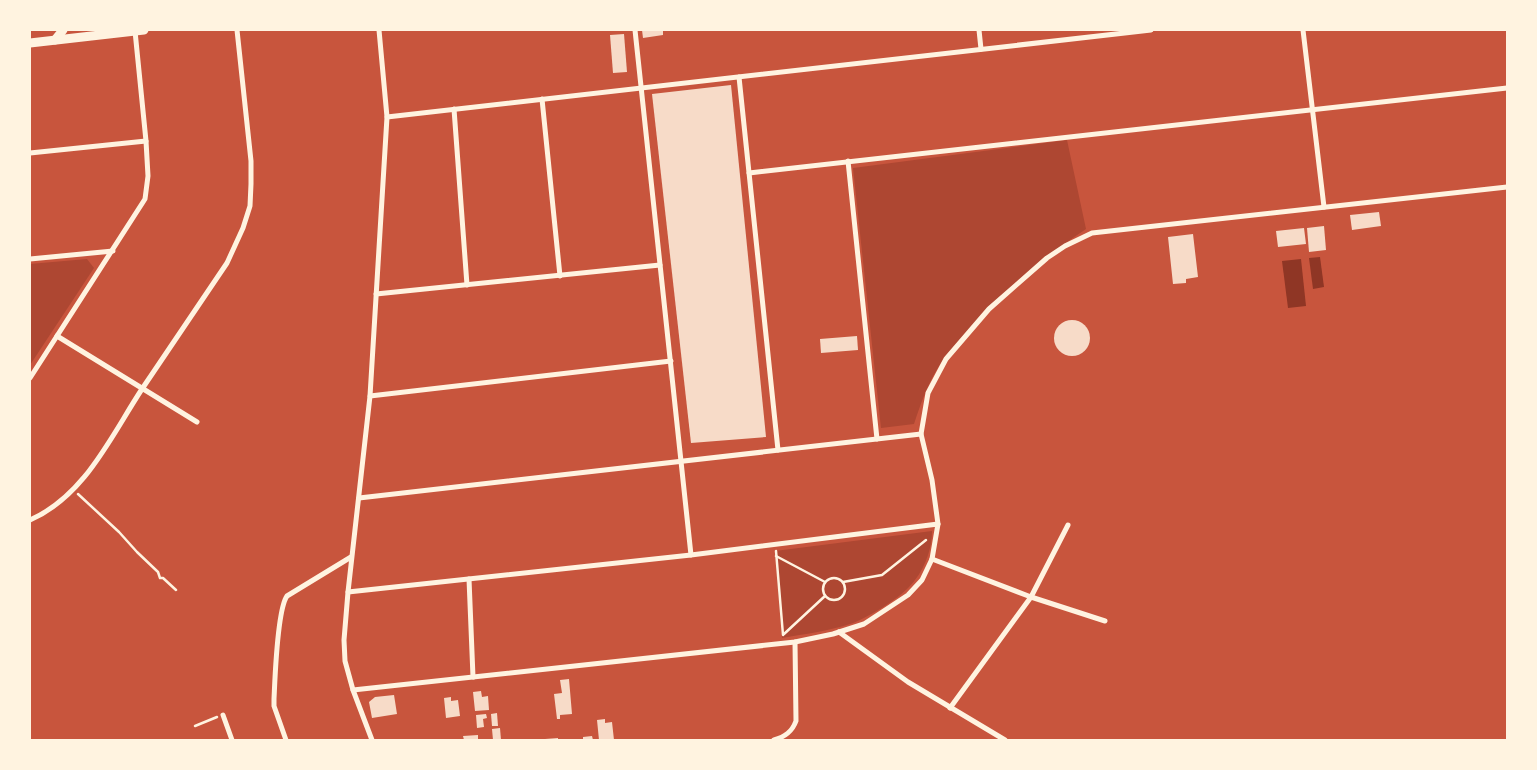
<svg xmlns="http://www.w3.org/2000/svg" width="1537" height="770" font-family="'Nunito Sans',sans-serif">
	<style>
		.green { fill: #ae4732 }
		.water { fill: #8f3625 }
		.building { fill: #f7dbc8 }
		.lines { fill: none; stroke-linecap: round; stroke-linejoin: round }
		.path { stroke: #fff3e0; stroke-width: 2.5 }
		.minor { stroke: #fff3e0; stroke-width: 5 }
		.secondary { stroke: #fff3e0; stroke-width: 9 }
	</style>
	<rect width="100%" height="100%" fill="#c8553d"/>
	<g class="green">
		<path d="M 1067,140 L 1086,229 C 1042,258 1007,287 972,326 C 959,340 945,355 936,371 C 926,388 920,406 914,424 L 881,428 L 853,168 Z"/>
		<polygon points="87,259 94,268 30,365 30,264"/>
		<path d="M 932,531 C 932,551 923,573 909,587 C 898,599 866,619 850,624 C 828,631 805,634 782,638 L 775,551 Z"/>
	</g>
	<g class="water">
		<polygon points="1320,257 1324,287 1313,289 1309,258"/>
		<polygon points="1301,259 1306,306 1288,308 1282,261"/>
	</g>
	<g class="building">
		<polygon points="642,30 663,30 663,35 643,38"/>
		<polygon points="624,34 627,72 613,73 610,35"/>
		<polygon points="731,85 766,437 691,443 652,94"/>
		<polygon points="1379,212 1381,226 1352,230 1350,215"/>
		<polygon points="1324,226 1326,250 1309,252 1307,228"/>
		<polygon points="1304,228 1306,244 1278,247 1276,231"/>
		<polygon points="1193,234 1198,277 1186,279 1186,283 1173,284 1168,237"/>
		<circle cx="1072" cy="338" r="18"/>
		<polygon points="857,336 858,350 821,353 820,339"/>
		<polygon points="569,679 572,714 560,715 560,719 557,719 554,694 562,693 560,680"/>
		<polygon points="481,691 482,697 488,696 489,710 475,711 473,692"/>
		<polygon points="394,695 397,714 372,718 369,702 375,697"/>
		<polygon points="451,697 451,701 458,700 460,716 446,718 444,698"/>
		<polygon points="497,713 498,726 492,726 491,714"/>
		<polygon points="486,714 487,718 483,719 484,727 477,728 476,715"/>
		<polygon points="605,719 605,723 612,722 614,740 599,740 597,720"/>
		<polygon points="500,728 501,740 493,740 492,729"/>
		<polygon points="478,735 478,740 464,740 463,736"/>
		<polygon points="592,736 593,740 583,740 583,737"/>
		<polygon points="558,738 558,740 545,740 545,739"/>
	</g>
	<g class="lines">
		<g class="path">
			<polyline points="78,494 119,532 137,552 158,572 160,578 163,578 176,590"/>
			<polyline points="776,551 783,635"/>
			<polyline points="776,556 825,582"/>
			<circle cx="834" cy="589" r="11"/>
			<polyline points="843,582 882,575 926,540"/>
			<polyline points="784,634 825,596"/>
			<polyline points="195,726 217,717"/>
		</g>
		<g class="minor">
			<polyline points="635,30 691,555"/>
			<polyline points="979,30 981,49"/>
			<polyline points="1303,30 1324,207"/>
			<polyline points="739,77 778,450"/>
			<polyline points="542,99 560,276"/>
			<polyline points="454,109 467,285"/>
			<polyline points="387,117 1151,30"/>
			<polyline points="30,153 146,141"/>
			<polyline points="848,161 877,439"/>
			<polyline points="749,173 1507,88"/>
			<polyline points="30,259 113,251"/>
			<polyline points="376,294 660,265"/>
			<polyline points="57,336 197,422"/>
			<polyline points="30,378 145,199 148,176 146,141 135,31"/>
			<polyline points="370,396 671,361"/>
			<polyline points="359,498 921,434"/>
			<path d="M 30,520 C 85,496 111,436 142,389 C 170,347 199,305 227,263 L 243,228 L 250,206 L 251,184 L 251,161 L 237,30"/>
			<polyline points="932,559 1031,597 1105,621"/>
			<polyline points="469,579 473,677"/>
			<polyline points="348,592 691,555 938,524"/>
			<polyline points="839,632 908,682 1005,740"/>
			<polyline points="353,690 795,642 833,634 864,624 908,595 922,580 932,559 938,524 932,480 921,434 928,393 946,359 989,309 1047,258 1065,246 1092,233 1507,187"/>
			<polyline points="950,708 1031,597 1068,525"/>
			<polyline points="223,715 232,740"/>
			<path d="M 286,740 L 274,706 L 274,699 C 275,679 277,610 287,596 L 351,557"/>
			<polyline points="372,740 353,690 345,661 344,640 348,592 370,396 387,117 379,30"/>
			<path d="M 774,740 C 785,737 792,732 796,721 L 795,642"/>
		</g>
		<g class="secondary">
			<polyline points="55,40 63,30"/>
			<polyline points="30,43 144,30"/>
		</g>
	</g>
	<rect width="1537" height="770" fill="none" stroke="#fff3e0" stroke-width="62"/>
</svg>
